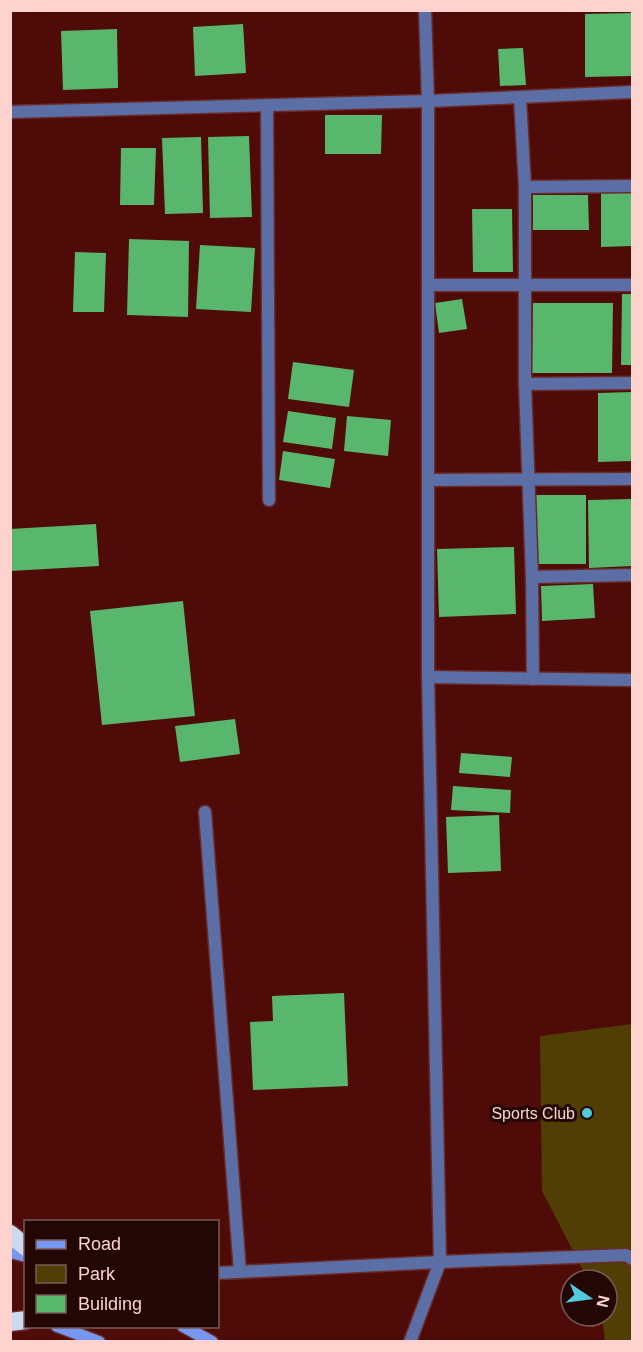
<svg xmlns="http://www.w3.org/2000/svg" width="643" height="1352" font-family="Arial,sans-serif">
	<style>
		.green { fill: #513e05 }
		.building { fill: #58b76c }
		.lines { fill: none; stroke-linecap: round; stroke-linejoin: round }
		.lane-casing { stroke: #6a2b28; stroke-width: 15 }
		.street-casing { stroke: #6a2b28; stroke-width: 15 }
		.secondary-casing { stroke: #6a2b28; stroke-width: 15 }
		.highway-casing { stroke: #6a2b28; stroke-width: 21 }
		.lane { stroke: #5b6fa6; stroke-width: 12 }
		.street { stroke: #5b6fa6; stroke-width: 12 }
		.secondary { stroke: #7796ef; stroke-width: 12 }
		.highway { stroke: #cdd8f3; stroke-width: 18 }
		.poi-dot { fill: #53cadc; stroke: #220705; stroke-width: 2 }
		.labels { text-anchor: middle; stroke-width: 6; stroke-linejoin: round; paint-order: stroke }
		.poi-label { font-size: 16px; fill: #fed3cd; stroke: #220705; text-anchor: end }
	</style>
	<rect width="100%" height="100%" fill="#4e0b08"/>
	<polygon class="green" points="632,1024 632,1341 605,1341 602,1316 607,1316 607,1280 588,1280 542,1191 540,1036"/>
	<g class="building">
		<polygon points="632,13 632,76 585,77 585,14"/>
		<polygon points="243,24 246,73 195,76 193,27"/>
		<polygon points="117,29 118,88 63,90 61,31"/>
		<polygon points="523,48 526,85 500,86 498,49"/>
		<polygon points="325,115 382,115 381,154 325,154"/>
		<polygon points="249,136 252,217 210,218 208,137"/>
		<polygon points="201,137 203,213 165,214 162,138"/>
		<polygon points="121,148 156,148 154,205 120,205"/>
		<polygon points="601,191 632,191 632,246 601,247"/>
		<polygon points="533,195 588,195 589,230 533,230"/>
		<polygon points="472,209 512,209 513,272 473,272"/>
		<polygon points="129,239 189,241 188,317 127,315"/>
		<polygon points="200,245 255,248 251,312 196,309"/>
		<polygon points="75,252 106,253 104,312 73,312"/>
		<polygon points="622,294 632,294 632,365 621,365"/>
		<polygon points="462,299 467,329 439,333 435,303"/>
		<polygon points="533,303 613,303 612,373 532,373"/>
		<polygon points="293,362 354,370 349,407 288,399"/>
		<polygon points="632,392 632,461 598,462 598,393"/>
		<polygon points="288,411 336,418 332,449 283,442"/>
		<polygon points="347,416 391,420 388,456 344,451"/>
		<polygon points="283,451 335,459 330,488 279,480"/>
		<polygon points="533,495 586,495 586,564 534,564"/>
		<polygon points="632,499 632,566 589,568 588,500"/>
		<polygon points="96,524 99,566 10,571 10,529"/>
		<polygon points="514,547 516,614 439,617 437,549"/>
		<polygon points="593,584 595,618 542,621 541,586"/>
		<polygon points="183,601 195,716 102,725 90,611"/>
		<polygon points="235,719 240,754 180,762 175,726"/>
		<polygon points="461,753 512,757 510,777 459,773"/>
		<polygon points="453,786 511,790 510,813 451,810"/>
		<polygon points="499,815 501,871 448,873 446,817"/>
		<polygon points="344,993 348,1086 253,1090 250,1022 273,1021 272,996"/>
	</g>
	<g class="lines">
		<g class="lane-casing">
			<g id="lane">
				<polyline points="205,812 240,1272"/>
				<polyline points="440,1262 626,1255 632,1259"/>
			</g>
		</g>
		<g class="street-casing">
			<g id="street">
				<polyline points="520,98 525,187 525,384 532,577 533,679"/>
				<polyline points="267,105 269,500"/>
				<polyline points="10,112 428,101 632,92"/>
				<polyline points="525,187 632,186"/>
				<polyline points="428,285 632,285"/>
				<polyline points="525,384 632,383"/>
				<polyline points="428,480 632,479"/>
				<polyline points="532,577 632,575"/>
				<polyline points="428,677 632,680"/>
				<polyline points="218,1273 440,1262"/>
				<polyline points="410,1342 440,1262 428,677 428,101 425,10"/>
			</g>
		</g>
		<g class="secondary-casing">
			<g id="secondary">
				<polyline points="10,1252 26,1256"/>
				<polyline points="57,1326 99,1342"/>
				<polyline points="183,1326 212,1342"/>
			</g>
		</g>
		<g class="highway-casing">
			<g id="highway">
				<polyline points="10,1234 26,1247"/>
				<polyline points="10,1322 26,1320"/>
			</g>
		</g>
		<use href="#lane" class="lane"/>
		<use href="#street" class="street"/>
		<use href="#secondary" class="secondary"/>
		<use href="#highway" class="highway"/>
	</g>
	<circle class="poi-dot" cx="587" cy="1113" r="6"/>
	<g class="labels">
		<g class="poi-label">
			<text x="575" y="1119">Sports Club</text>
		</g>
	</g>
	<rect width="643" height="1352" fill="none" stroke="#fed3cd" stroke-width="24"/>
	<rect x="24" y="1220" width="195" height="108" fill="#220705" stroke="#7a5955" stroke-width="1.5"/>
	<rect x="36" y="1240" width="30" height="9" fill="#7796ef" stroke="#7a5955" stroke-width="1.5"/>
	<text x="78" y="1250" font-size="18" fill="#fed3cd">Road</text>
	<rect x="36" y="1265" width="30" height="18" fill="#513e05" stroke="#7a5955" stroke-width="1.5"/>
	<text x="78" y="1280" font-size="18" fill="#fed3cd">Park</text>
	<rect x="36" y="1295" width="30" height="18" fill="#58b76c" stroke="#7a5955" stroke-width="1.5"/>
	<text x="78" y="1310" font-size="18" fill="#fed3cd">Building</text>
	<g transform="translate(589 1298) rotate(103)"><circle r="28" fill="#220705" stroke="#7a5955" stroke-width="1.5"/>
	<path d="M0-4.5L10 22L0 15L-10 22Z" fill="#53cadc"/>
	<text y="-9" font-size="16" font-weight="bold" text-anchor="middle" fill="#fed3cd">N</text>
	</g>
</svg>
